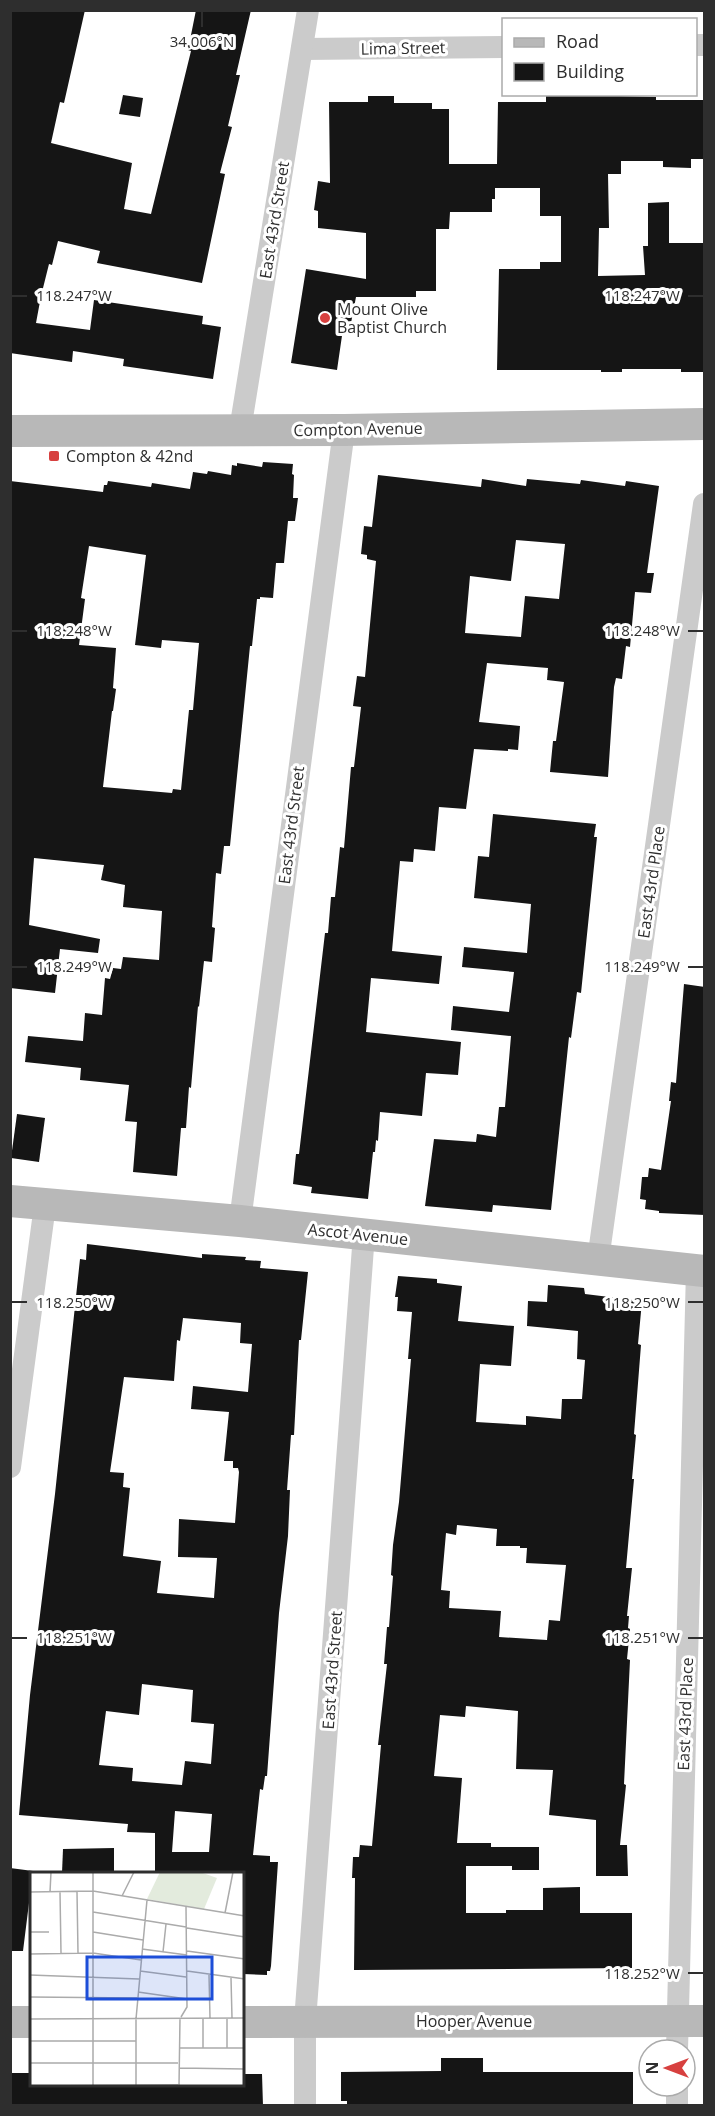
<svg xmlns="http://www.w3.org/2000/svg" width="715" height="2116" font-family="'Open Sans',sans-serif">
	<style>
		.building { fill: #151515; fill-rule: evenodd }
		.lines { fill: none; stroke-linecap: round; stroke-linejoin: round }
		.street { stroke: #cbcbcb; stroke-width: 22 }
		.secondary { stroke: #b8b8b8; stroke-width: 32 }
		.ticks { fill: none; stroke: #2e2e2e; stroke-width: 2 }
		.poi-dot { fill: #d7403f; stroke: #fff; stroke-width: 2 }
		.labels { text-anchor: middle; stroke-width: 6; stroke-linejoin: round; paint-order: stroke }
		.street-label { font-size: 16px; fill: #2e2e2e; stroke: #fff }
		.poi-label { font-size: 16px; fill: #2e2e2e; stroke: #fff; text-anchor: start }
		.inset-road { fill: none; stroke: #ababab; stroke-width: 1.5 }
		.view { fill: #1d4ed8; fill-opacity: 0.15; stroke: #1d4ed8; stroke-width: 3 }
		.inset-edge { fill: none; stroke: #2e2e2e; stroke-width: 3 }
		.ticks-label { font-size: 15px; text-anchor: middle; fill: #2e2e2e; stroke: #fff; stroke-width: 6; stroke-linejoin: round; paint-order: stroke }
	</style>
	<rect width="100%" height="100%" fill="#fff"/>
	<g class="building">
		<polygon points="10,10 85,10 64,103 60,102 51,143 132,163 124,209 151,214 191,51 188,50 196,10 251,10 236,75 240,75 228,126 232,127 220,173 225,174 202,283 97,263 100,251 58,241 52,265 49,264 41,296 36,323 90,330 94,300 203,316 202,324 221,327 213,379 123,366 124,359 73,351 72,362 10,353"/>
		<polygon points="546,94 656,97 656,100 705,100 705,159 691,159 691,168 663,167 663,161 621,161 621,174 608,174 609,228 599,228 598,276 645,275 643,246 648,246 648,203 669,202 669,243 705,243 704,372 681,372 681,369 622,369 622,372 601,372 601,370 497,370 499,269 540,269 540,262 561,262 561,216 540,216 540,188 495,188 495,199 492,199 492,212 450,212 449,229 436,229 436,291 416,291 416,297 356,297 351,323 344,322 337,370 291,363 306,269 366,279 366,233 318,228 318,211 314,210 318,181 330,183 329,102 368,102 368,96 394,96 394,103 432,103 432,109 449,109 449,164 497,164 498,102 546,102"/>
		<polygon points="123,95 143,98 140,117 119,114"/>
		<path d="M 263,462 L 293,464 L 292,474 L 294,475 L 293,498 L 298,498 L 295,521 L 288,521 L 284,563 L 276,563 L 273,598 L 260,597 L 260,599 L 257,599 L 252,646 L 250,646 L 230,846 L 224,846 L 221,874 L 216,873 L 212,927 L 215,928 L 212,962 L 204,961 L 199,1007 L 198,1006 L 191,1088 L 189,1087 L 186,1128 L 181,1128 L 177,1176 L 133,1172 L 137,1122 L 125,1121 L 129,1085 L 80,1080 L 81,1068 L 25,1062 L 28,1036 L 83,1041 L 85,1013 L 102,1015 L 105,978 L 110,979 L 113,968 L 121,969 L 123,957 L 159,960 L 162,911 L 123,907 L 125,885 L 101,880 L 104,865 L 34,858 L 29,925 L 100,939 L 98,953 L 60,949 L 55,993 L 10,988 L 10,481 L 103,492 L 104,485 L 107,485 L 108,481 L 151,487 L 152,483 L 190,489 L 193,472 L 207,474 L 208,471 L 231,475 L 232,465 L 237,466 L 237,463 L 262,467 ZM 89,546 L 146,555 L 135,645 L 161,648 L 162,640 L 199,643 L 193,710 L 189,710 L 181,790 L 173,789 L 172,793 L 103,787 L 112,711 L 113,711 L 116,689 L 113,688 L 116,648 L 79,645 L 85,599 L 81,598 Z"/>
		<path d="M 378,475 L 481,487 L 482,479 L 526,486 L 527,479 L 580,484 L 581,480 L 625,486 L 626,481 L 659,486 L 647,573 L 654,573 L 651,593 L 635,592 L 630,647 L 626,646 L 622,679 L 616,678 L 614,687 L 608,777 L 550,772 L 553,741 L 556,741 L 564,682 L 547,680 L 548,668 L 487,663 L 479,722 L 520,726 L 518,750 L 508,749 L 508,751 L 474,749 L 466,809 L 439,807 L 435,851 L 414,849 L 413,862 L 400,861 L 392,951 L 442,956 L 439,984 L 371,978 L 366,1032 L 461,1042 L 458,1075 L 426,1073 L 422,1116 L 380,1112 L 378,1141 L 376,1140 L 375,1152 L 373,1152 L 368,1199 L 311,1193 L 312,1187 L 293,1184 L 296,1154 L 299,1154 L 325,933 L 328,933 L 331,897 L 335,897 L 340,847 L 344,848 L 351,767 L 354,767 L 361,707 L 353,706 L 357,676 L 365,677 L 376,561 L 367,559 L 367,555 L 361,554 L 364,526 L 372,527 ZM 516,540 L 565,544 L 559,599 L 525,596 L 521,637 L 465,633 L 470,576 L 511,581 Z"/>
		<polygon points="493,814 596,824 594,837 597,837 581,993 577,992 571,1038 569,1037 551,1210 493,1205 492,1212 425,1206 434,1139 476,1142 477,1134 496,1137 499,1107 505,1107 511,1036 451,1030 453,1006 509,1012 514,972 462,967 464,947 527,953 531,904 474,898 478,856 489,857"/>
		<polygon points="684,984 705,987 705,1215 659,1213 659,1211 645,1209 646,1200 640,1199 642,1177 648,1177 649,1168 661,1170 671,1101 669,1101 671,1082 676,1083"/>
		<polygon points="17,1114 45,1118 39,1162 11,1158"/>
		<path d="M 87,1244 L 202,1258 L 202,1254 L 246,1257 L 245,1260 L 261,1261 L 260,1268 L 308,1272 L 301,1340 L 299,1340 L 294,1435 L 291,1435 L 287,1490 L 290,1490 L 288,1536 L 279,1613 L 267,1776 L 265,1776 L 263,1790 L 260,1789 L 253,1855 L 270,1856 L 270,1862 L 278,1862 L 271,1966 L 270,1971 L 267,1971 L 267,1975 L 243,1974 L 243,1873 L 155,1873 L 155,1833 L 127,1832 L 128,1824 L 19,1815 L 30,1695 L 55,1494 L 80,1259 L 86,1260 ZM 183,1318 L 241,1323 L 240,1343 L 252,1344 L 248,1392 L 193,1386 L 191,1409 L 229,1412 L 224,1461 L 233,1461 L 233,1468 L 238,1468 L 239,1472 L 235,1523 L 179,1519 L 178,1557 L 217,1558 L 214,1598 L 157,1593 L 161,1561 L 123,1556 L 130,1488 L 123,1487 L 124,1473 L 110,1472 L 124,1377 L 174,1381 L 177,1340 L 180,1341 ZM 142,1684 L 193,1690 L 191,1722 L 214,1724 L 211,1764 L 185,1761 L 182,1785 L 132,1781 L 133,1768 L 99,1765 L 106,1711 L 139,1715 ZM 175,1811 L 212,1814 L 209,1852 L 172,1852 Z"/>
		<path d="M 398,1276 L 437,1279 L 437,1283 L 462,1286 L 458,1321 L 514,1326 L 511,1366 L 480,1364 L 476,1422 L 526,1425 L 526,1416 L 561,1419 L 562,1399 L 582,1399 L 585,1360 L 577,1359 L 578,1331 L 527,1326 L 528,1301 L 547,1302 L 548,1285 L 584,1288 L 585,1294 L 642,1301 L 638,1344 L 641,1345 L 634,1434 L 636,1435 L 632,1479 L 634,1479 L 626,1568 L 632,1568 L 627,1616 L 629,1616 L 628,1628 L 630,1629 L 627,1659 L 630,1660 L 624,1784 L 626,1785 L 620,1845 L 627,1845 L 628,1876 L 596,1876 L 596,1820 L 549,1815 L 553,1770 L 516,1769 L 518,1711 L 466,1706 L 465,1717 L 440,1715 L 434,1776 L 462,1778 L 457,1843 L 491,1843 L 491,1847 L 539,1847 L 539,1870 L 512,1870 L 512,1866 L 466,1866 L 466,1913 L 506,1913 L 506,1910 L 543,1910 L 543,1888 L 580,1887 L 580,1913 L 632,1913 L 632,1968 L 354,1970 L 355,1878 L 352,1878 L 353,1857 L 359,1857 L 360,1845 L 372,1846 L 381,1745 L 378,1745 L 387,1664 L 384,1664 L 387,1627 L 389,1627 L 393,1576 L 391,1575 L 393,1545 L 399,1502 L 411,1359 L 408,1359 L 412,1312 L 397,1311 L 398,1297 L 395,1297 ZM 457,1525 L 497,1529 L 496,1546 L 520,1546 L 520,1548 L 527,1548 L 526,1563 L 566,1565 L 560,1621 L 549,1620 L 547,1640 L 499,1637 L 501,1611 L 449,1608 L 450,1591 L 441,1590 L 446,1533 L 456,1535 Z"/>
		<polygon points="114,1848 114,1873 62,1873 63,1849"/>
		<polygon points="10,1868 33,1871 23,1951 10,1951"/>
		<polygon points="441,2058 483,2058 483,2072 633,2072 633,2106 347,2106 347,2101 341,2101 341,2072 441,2071"/>
		<polygon points="10,2073 32,2073 32,2085 243,2085 243,2074 262,2074 263,2106 10,2106"/>
	</g>
	<g class="lines">
		<g class="street">
			<polyline points="696,45 704,45"/>
			<polyline points="302,49 504,47"/>
			<polyline points="240,430 308,10"/>
			<polyline points="240,1221 344,430"/>
			<polyline points="598,1260 704,504"/>
			<polyline points="10,1467 45,1205"/>
			<polyline points="677,2050 697,1270"/>
			<polyline points="305,2106 305,2021 364,1234"/>
			<polyline points="677,2106 677,2086"/>
		</g>
		<g class="secondary">
			<polyline points="10,431 344,430 704,424"/>
			<polyline points="10,1201 240,1221 704,1271"/>
			<polyline points="10,2022 32,2022"/>
			<polyline points="243,2022 704,2021"/>
		</g>
	</g>
	<path class="ticks" d="M 202,12 L 202,27M 12,296 L 27,296M 688,296 L 703,296M 12,631 L 27,631M 688,631 L 703,631M 12,967 L 27,967M 688,967 L 703,967M 12,1302 L 27,1302M 688,1302 L 703,1302M 12,1638 L 27,1638M 688,1638 L 703,1638M 688,1973 L 703,1973"/>
	<g class="poi-dot">
		<circle cx="325" cy="318" r="6"/>
		<rect x="48" y="450" width="12" height="12" rx="3"/>
	</g>
	<g class="labels">
		<g class="street-label">
			<text transform="translate(403 48) rotate(-1)" y="6">Lima Street</text>
			<text transform="translate(274 220) rotate(-81)" y="6">East 43rd Street</text>
			<text transform="translate(358 429) rotate(-1)" y="6">Compton Avenue</text>
			<text transform="translate(291 825) rotate(-83)" y="6">East 43rd Street</text>
			<text transform="translate(651 882) rotate(-82)" y="6">East 43rd Place</text>
			<text transform="translate(358 1234) rotate(6)" y="6">Ascot Avenue</text>
			<text transform="translate(332 1670) rotate(-86)" y="6">East 43rd Street</text>
			<text transform="translate(685 1714) rotate(-88)" y="6">East 43rd Place</text>
			<text x="474" y="2027">Hooper Avenue</text>
		</g>
		<g class="poi-label">
			<text x="337" y="315">Mount Olive<tspan x="337" dy="18">Baptist Church</tspan></text>
			<text x="66" y="462">Compton &amp; 42nd</text>
		</g>
	</g>
	<g transform="translate(30 1872)">
		<rect width="214" height="214" fill="#fff"/>
		<path d="M 130,0 L 170,0 L 187,6 L 174,37 L 117,27 Z" fill="#e3ebdd"/>
		<path class="inset-road" d="M 63,0 L 63,214M 0,20 L 63,19 L 215,44M 20,20 L 21,0M 30,20 L 31,81M 47,20 L 48,81M 92,24 L 104,0M 63,40 L 156,55M 195,41 L 203,0M 157,56 L 215,65M 0,60 L 19,60M 63,60 L 113,68M 112,77 L 157,83M 157,79 L 215,87M 133,80 L 136,52M 0,82 L 63,81 L 111,88M 110,99 L 156,105M 157,99 L 215,107M 0,103 L 109,107M 179,103 L 180,146M 201,106 L 202,146M 108,120 L 157,127M 0,125 L 107,126M 151,145 L 157,135 L 156,35M 173,146 L 173,176M 0,147 L 215,146M 0,169 L 106,169M 149,176 L 215,176M 197,176 L 197,146M 0,191 L 148,191M 149,196 L 215,197M 0,214 L 148,213M 106,214 L 106,147 L 117,28M 149,214 L 150,146"/>
		<path class="view" d="M 57,85 L 182,85 L 182,127 L 57,127 Z"/>
		<rect width="214" height="214" class="inset-edge"/>
	</g>
	<g class="ticks-label">
		<text x="202" y="47">34.006°N</text>
		<text x="642" y="301">118.247°W</text>
		<text x="74" y="301">118.247°W</text>
		<text x="642" y="636">118.248°W</text>
		<text x="74" y="636">118.248°W</text>
		<text x="74" y="972">118.249°W</text>
		<text x="642" y="972">118.249°W</text>
		<text x="74" y="1308">118.250°W</text>
		<text x="642" y="1308">118.250°W</text>
		<text x="74" y="1643">118.251°W</text>
		<text x="642" y="1643">118.251°W</text>
		<text x="642" y="1979">118.252°W</text>
	</g>
	<rect width="715" height="2116" fill="none" stroke="#2e2e2e" stroke-width="24"/>
	<rect x="502" y="18" width="195" height="78" fill="#ffffff" stroke="#ababab" stroke-width="1.5"/>
	<rect x="514" y="38" width="30" height="9" fill="#b8b8b8" stroke="#ababab" stroke-width="1.5"/>
	<text x="556" y="48" font-size="18" fill="#2e2e2e">Road</text>
	<rect x="514" y="63" width="30" height="18" fill="#151515" stroke="#ababab" stroke-width="1.5"/>
	<text x="556" y="78" font-size="18" fill="#2e2e2e">Building</text>
	<g transform="translate(667 2068) rotate(270)"><circle r="28" fill="#ffffff" stroke="#ababab" stroke-width="1.5"/>
	<path d="M0-4.5L10 22L0 15L-10 22Z" fill="#d7403f"/>
	<text y="-9" font-size="16" font-weight="bold" text-anchor="middle" fill="#2e2e2e">N</text>
	</g>
</svg>
